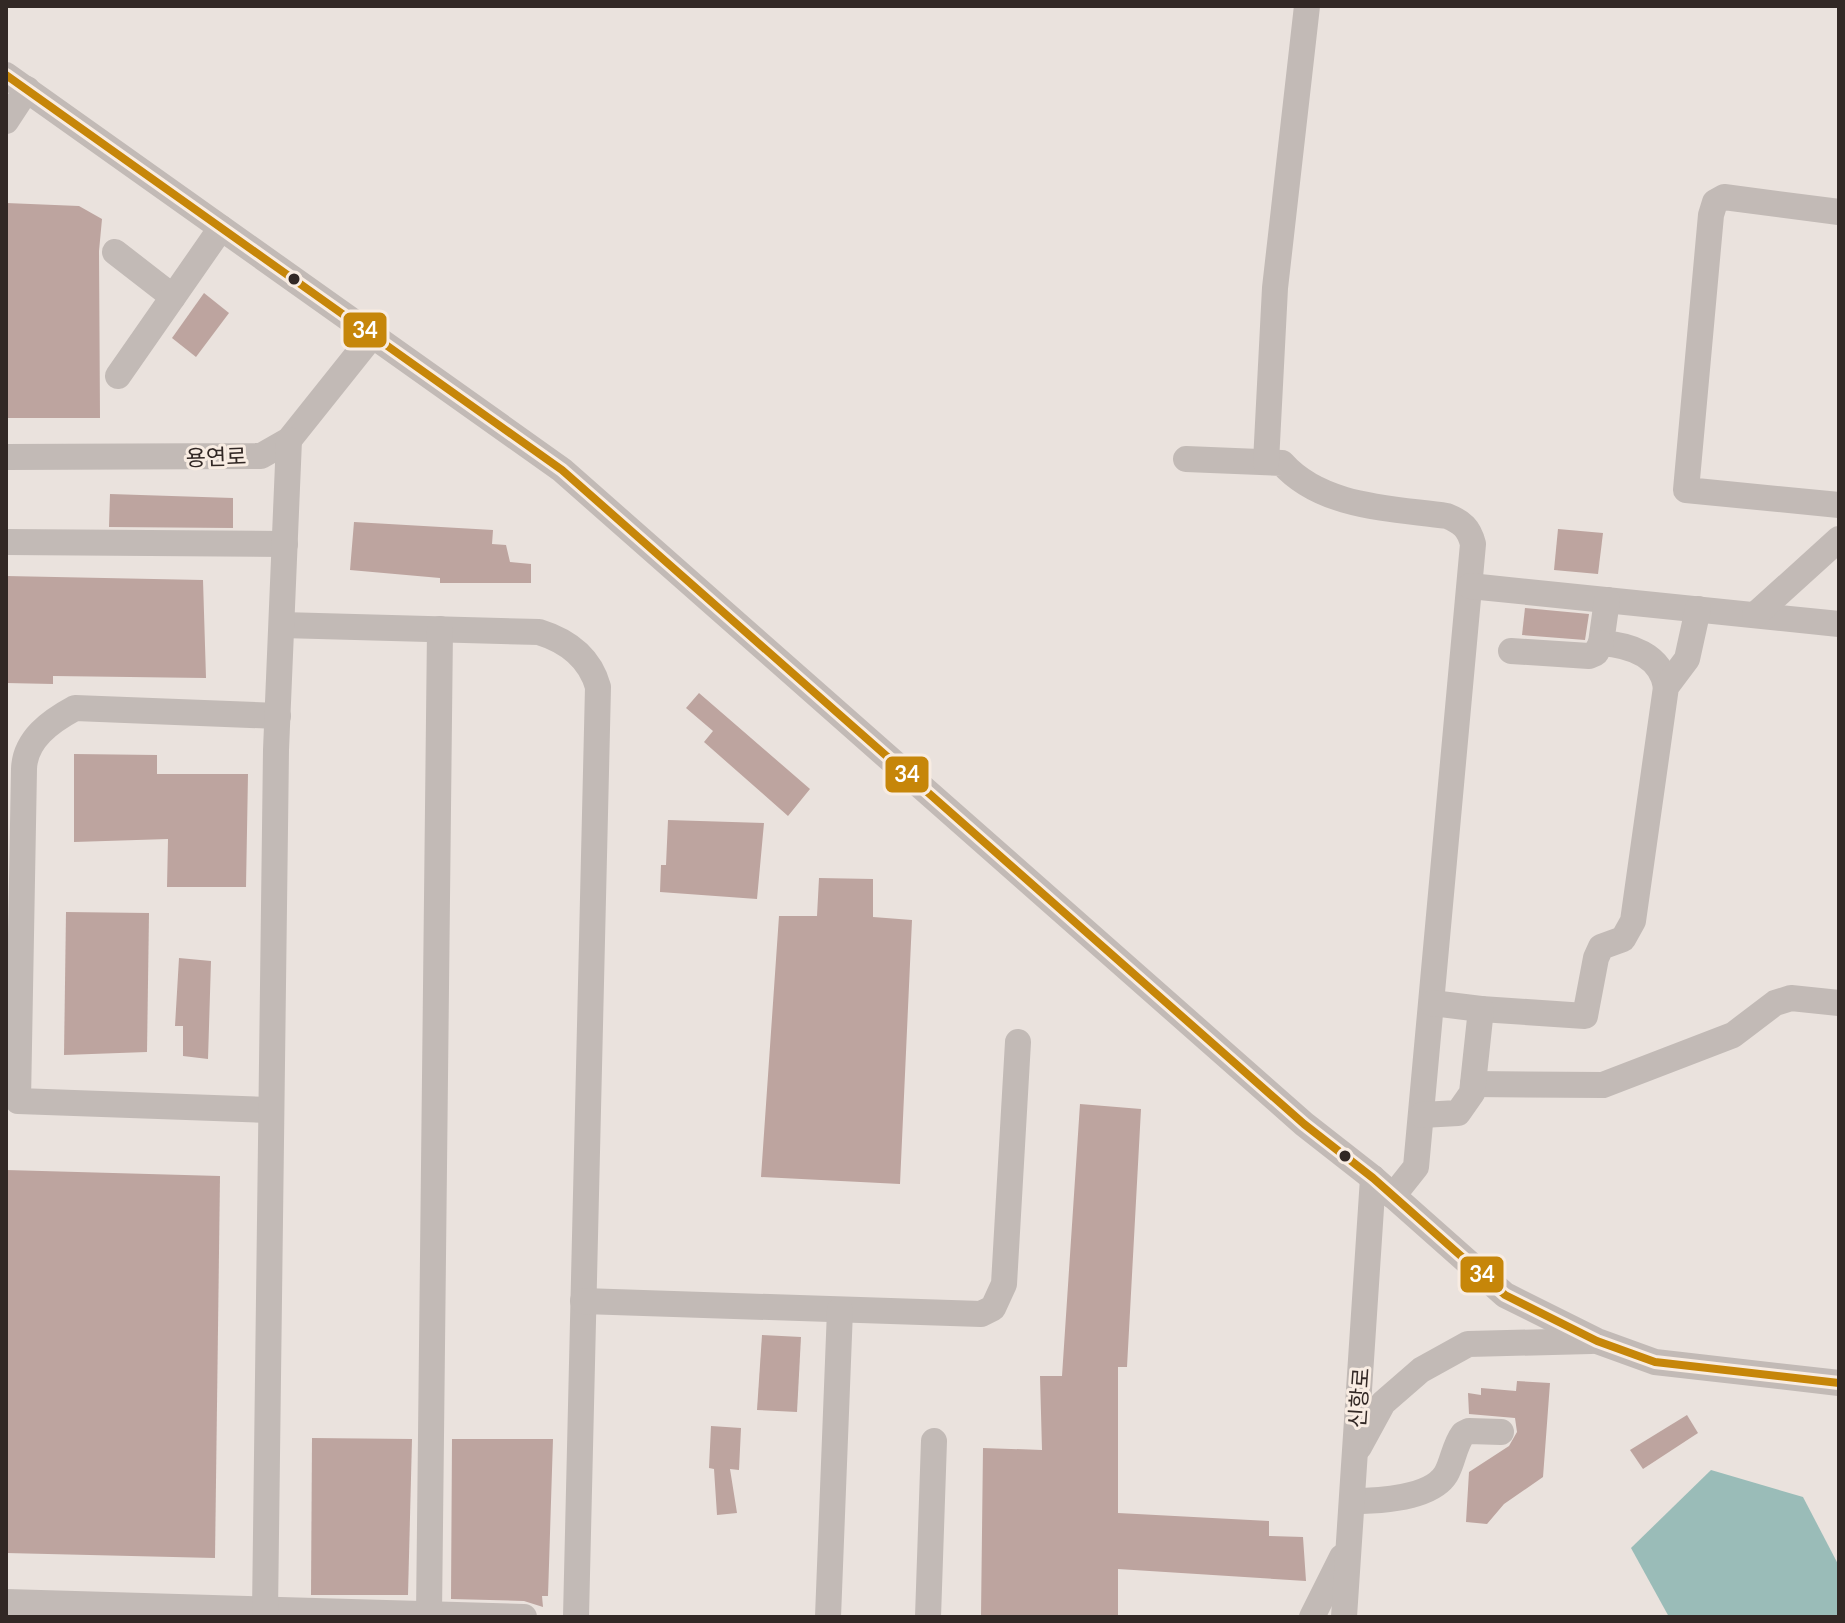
<svg xmlns="http://www.w3.org/2000/svg" width="1845" height="1623" font-family="Lato,'Noto Sans KR',sans-serif">
	<style>
		.water { fill: #9abcb8 }
		.building { fill: #bda49f }
		.lines { fill: none; stroke-linecap: round; stroke-linejoin: round }
		.minor { stroke: #c2bab6; stroke-width: 26 }
		.bus-1-casing { stroke: #f8ece2; stroke-width: 14 }
		.bus-1 { stroke: #c68609; stroke-width: 8 }
		.bus-dot { fill: #322825; stroke: #f8ece2; stroke-width: 3 }
		.labels { text-anchor: middle; stroke-width: 6; stroke-linejoin: round; paint-order: stroke }
		.street-label { font-size: 22px; fill: #322825; stroke: #f8ece2 }
		.line-badge { stroke: #f8ece2; stroke-width: 3 }
		.badge-label { font-size: 22px; text-anchor: middle; font-weight: bold; fill: #fff }
	</style>
	<rect width="100%" height="100%" fill="#eae2dd"/>
	<polygon class="water" points="1711,1470 1803,1497 1839,1566 1839,1617 1669,1617 1631,1548"/>
	<g class="building">
		<polygon points="6,203 79,206 102,219 99,251 100,418 6,418"/>
		<polygon points="204,293 229,313 196,357 172,338"/>
		<polygon points="110,494 233,498 233,528 109,527"/>
		<polygon points="354,522 493,530 492,544 506,545 510,562 531,564 531,583 440,583 440,578 350,570"/>
		<polygon points="1558,529 1603,533 1598,574 1554,570"/>
		<polygon points="6,576 203,580 206,678 53,676 53,684 6,683"/>
		<polygon points="1525,608 1589,614 1585,640 1522,635"/>
		<polygon points="699,693 810,789 788,816 704,742 713,731 686,708"/>
		<polygon points="74,754 157,755 157,774 248,774 246,887 167,887 168,839 74,842"/>
		<polygon points="668,820 764,823 757,899 660,892 661,865 666,865"/>
		<polygon points="819,878 873,879 873,917 912,920 900,1184 761,1177 779,916 817,916"/>
		<polygon points="66,912 149,913 147,1052 64,1055"/>
		<polygon points="179,958 211,961 208,1059 183,1056 183,1026 175,1026"/>
		<polygon points="1080,1104 1141,1109 1127,1367 1118,1367 1118,1513 1269,1521 1269,1536 1303,1537 1306,1581 1118,1569 1118,1617 981,1617 983,1448 1042,1450 1040,1376 1062,1376"/>
		<polygon points="6,1170 220,1176 215,1558 6,1553"/>
		<polygon points="762,1335 801,1337 797,1412 757,1410"/>
		<polygon points="1517,1381 1550,1383 1543,1477 1504,1504 1487,1524 1466,1522 1469,1472 1509,1446 1517,1432 1515,1418 1469,1414 1468,1393 1481,1395 1481,1388 1516,1391"/>
		<polygon points="1687,1415 1698,1433 1643,1469 1630,1450"/>
		<polygon points="711,1426 741,1428 739,1470 730,1469 737,1513 717,1515 714,1469 709,1468"/>
		<polygon points="312,1438 412,1439 408,1595 311,1595"/>
		<polygon points="452,1439 553,1439 548,1596 542,1596 543,1607 524,1601 451,1599"/>
	</g>
	<g class="lines">
		<g class="minor">
			<polyline points="6,75 562,470 1304,1124 1373,1178 1505,1295 1597,1341 1655,1362 1839,1383"/>
			<polyline points="6,121 27,89"/>
			<polyline points="1839,212 1724,197 1715,202 1711,215 1686,490 1839,505"/>
			<polyline points="115,252 173,297"/>
			<polyline points="118,376 221,228"/>
			<polyline points="6,457 261,456 289,440 372,336"/>
			<path d="M 1186,459 L 1282,463 C 1322,508 1391,508 1447,516 C 1462,522 1469,528 1473,544 L 1416,1167 L 1393,1196"/>
			<polyline points="1266,462 1275,288 1307,6"/>
			<polyline points="6,542 285,544"/>
			<polyline points="1470,586 1839,624"/>
			<path d="M 1607,600 L 1601,643 C 1629,645 1661,654 1666,687"/>
			<polyline points="1755,615 1839,539"/>
			<path d="M 282,625 L 539,632 C 568,641 590,658 598,687 L 576,1617"/>
			<polyline points="1511,651 1589,656 1596,653 1601,643"/>
			<polyline points="1481,1009 1585,1016 1596,958 1601,947 1623,939 1633,921 1666,687 1687,659 1698,609"/>
			<polyline points="1473,1084 1603,1085 1733,1035 1775,1003 1791,998 1839,1003"/>
			<path d="M 270,1110 L 18,1101 L 24,769 C 25,739 51,721 75,708 L 278,716"/>
			<polyline points="1422,1115 1458,1113 1472,1093 1481,1009 1432,1003"/>
			<polyline points="583,1301 981,1314 993,1308 1004,1284 1018,1042"/>
			<polyline points="1359,1447 1383,1403 1421,1370 1468,1344 1591,1341"/>
			<path d="M 1352,1501 C 1377,1501 1431,1499 1446,1474 C 1453,1462 1454,1446 1463,1434 L 1469,1431 L 1501,1432"/>
			<polyline points="6,1602 524,1617"/>
			<polyline points="265,1612 276,750 289,440"/>
			<polyline points="429,1615 440,629"/>
			<polyline points="828,1617 840,1310"/>
			<polyline points="928,1617 934,1441"/>
			<polyline points="1312,1617 1342,1557"/>
			<polyline points="1344,1617 1373,1178"/>
		</g>
		<g class="bus-1-casing">
			<polyline id="bus-1" points="6,75 562,470 1304,1124 1373,1178 1505,1295 1597,1341 1655,1362 1839,1383"/>
		</g>
		<use href="#bus-1" class="bus-1"/>
	</g>
	<g class="bus-dot">
		<circle cx="294" cy="279" r="7"/>
		<circle cx="1345" cy="1156" r="7"/>
	</g>
	<g class="labels">
		<g class="street-label">
			<text transform="translate(216 457) rotate(-2)" y="8">용연로</text>
			<text transform="translate(1359 1398) rotate(-86)" y="8">신항로</text>
		</g>
	</g>
	<g class="line-badge">
		<rect x="342" y="311" width="46" height="38" rx="8" fill="#c68609"/>
		<rect x="884" y="755" width="46" height="39" rx="8" fill="#c68609"/>
		<rect x="1459" y="1255" width="46" height="39" rx="8" fill="#c68609"/>
	</g>
	<g class="badge-label">
		<text x="365" y="338">34</text>
		<text x="907" y="782">34</text>
		<text x="1482" y="1282">34</text>
	</g>
	<rect width="1845" height="1623" fill="none" stroke="#322825" stroke-width="16"/>
</svg>
